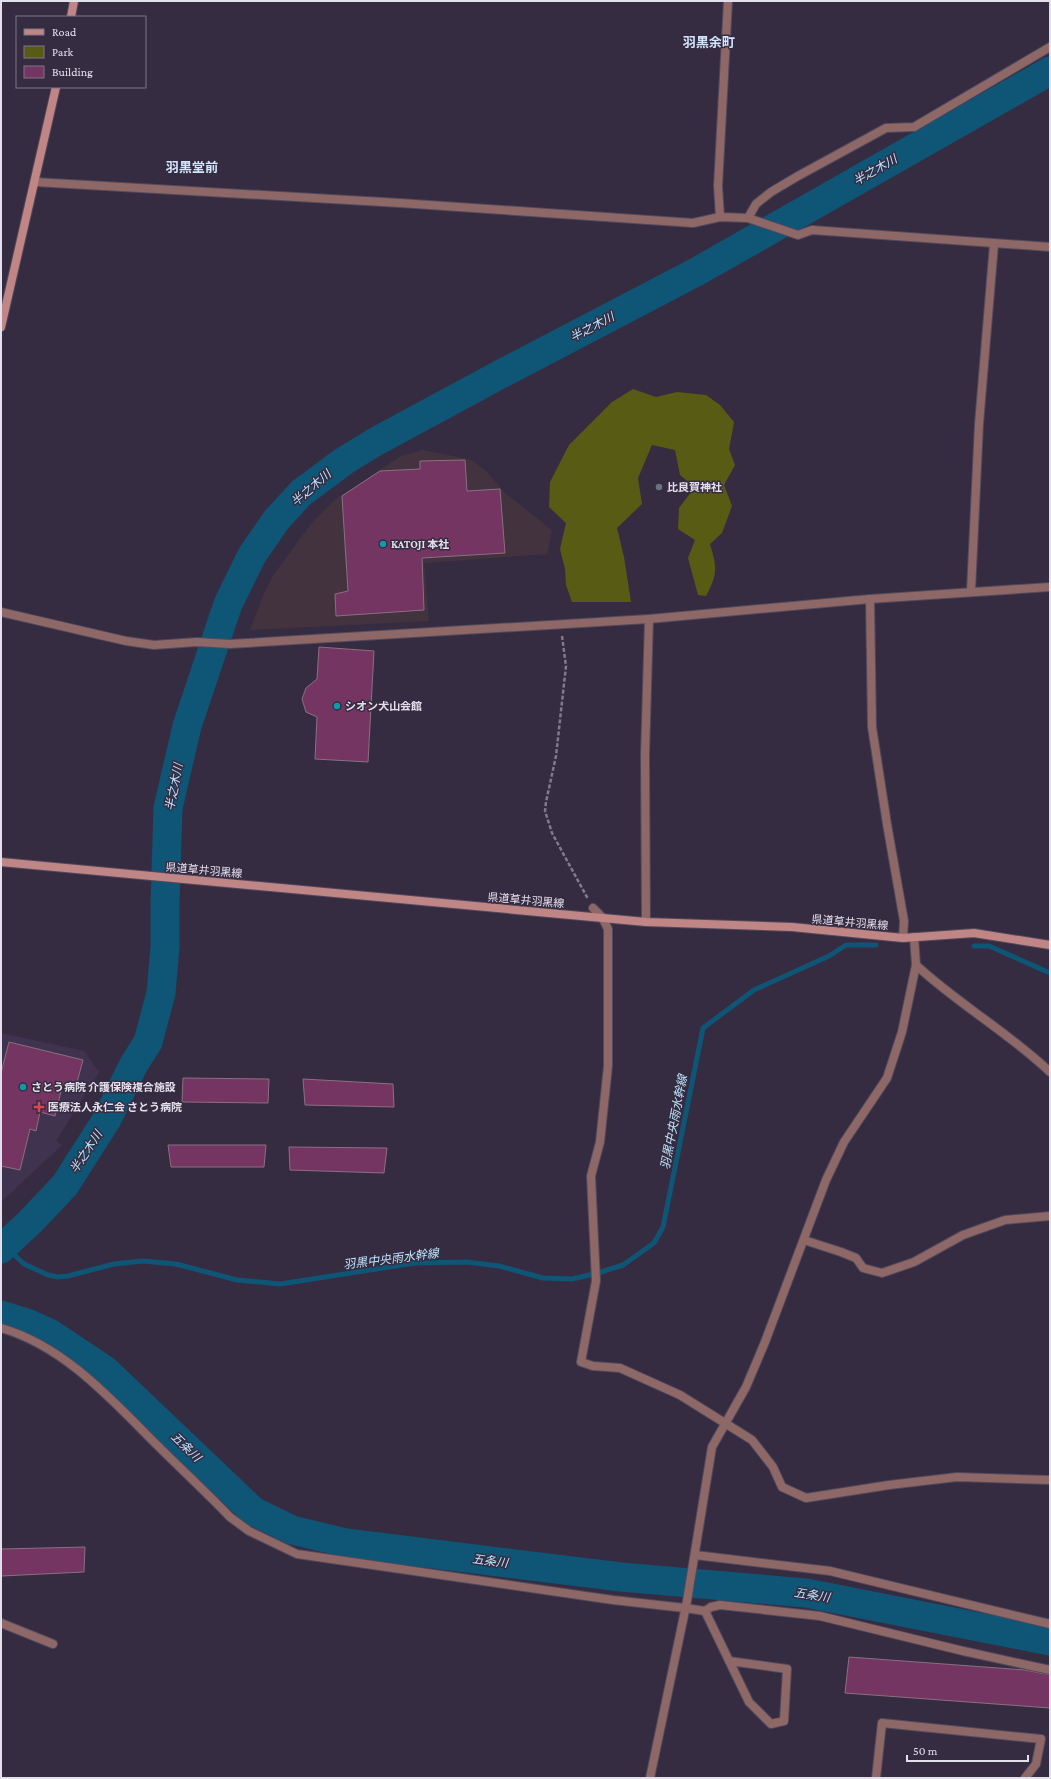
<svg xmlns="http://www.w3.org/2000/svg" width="1051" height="1779" font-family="'Crimson Pro','Noto Sans JP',serif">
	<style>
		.built { fill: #3f334f }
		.industrial { fill: #43333f }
		.green { fill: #575b13 }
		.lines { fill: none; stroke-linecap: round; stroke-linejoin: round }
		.stream { stroke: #0e5576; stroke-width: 5 }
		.river { stroke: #0e5576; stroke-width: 29 }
		.building { fill: #743562; stroke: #8a7080 }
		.lane-casing { stroke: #52495d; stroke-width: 10 }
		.street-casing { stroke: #52495d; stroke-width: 10 }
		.secondary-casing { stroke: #52495d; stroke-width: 10 }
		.path { stroke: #827a8c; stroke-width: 2.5; stroke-dasharray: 4 2; stroke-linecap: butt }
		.lane { stroke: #8d6867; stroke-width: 8 }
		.street { stroke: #8d6867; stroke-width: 8 }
		.secondary { stroke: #c08685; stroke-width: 8 }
		.worship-dot { fill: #6b7280; stroke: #362c41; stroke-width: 1.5 }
		.culture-dot { fill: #0f9aa8; stroke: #362c41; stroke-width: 1.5 }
		.health-dot { fill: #e0444e; stroke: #362c41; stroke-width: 1.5 }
		.labels { text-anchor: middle; stroke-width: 3; stroke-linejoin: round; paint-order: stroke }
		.poi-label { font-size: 11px; font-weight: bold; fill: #e4dfed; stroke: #362c41; text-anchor: start }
		.street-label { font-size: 11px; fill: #e4dfed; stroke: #362c41 }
		.water-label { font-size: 12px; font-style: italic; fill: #bae3fc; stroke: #362c41 }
		.quarter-label { font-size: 13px; font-weight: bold; fill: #d2e5fe; stroke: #362c41 }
	</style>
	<rect width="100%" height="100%" fill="#362c41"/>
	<polygon class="built" points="1,1033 84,1051 99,1072 56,1141 62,1145 1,1202"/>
	<polygon class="industrial" points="423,450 472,460 487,472 505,493 552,530 547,554 424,563 429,621 250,630 262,598 274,574 314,520 337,498 401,456"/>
	<path class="green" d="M 633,389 L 656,397 L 677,392 L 706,395 L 720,405 L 734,422 L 729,449 L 735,465 L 724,485 L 732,506 L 722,533 L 710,544 C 717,568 718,573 706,596 L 698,595 L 688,558 L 695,540 L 678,529 L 679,508 L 695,487 L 680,475 L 675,450 L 652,445 L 638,478 L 642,504 L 617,528 L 624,557 L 631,602 L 572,602 L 566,585 L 565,569 L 560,549 L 566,523 L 549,507 L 550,482 L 569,445 L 612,402 Z"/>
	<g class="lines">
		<g class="stream">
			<polyline points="974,946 989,946 1050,973"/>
			<polyline points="5,1246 24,1264 48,1275 58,1277 68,1276 114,1264 143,1261 176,1264 237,1280 280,1284 415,1263 467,1262 499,1266 543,1278 572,1279 598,1273 623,1265 654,1243 663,1227 703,1028 754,990 829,956 846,945 876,945"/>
		</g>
		<g class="river">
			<polyline points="1,1249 30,1222 65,1185 107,1119 134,1064 148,1042 161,993 165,947 165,904 168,808 187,726 228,604 252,555 277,519 301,493 344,461 375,442 499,375 698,271 1050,71"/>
			<polyline points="1,1315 27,1323 51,1334 105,1370 253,1511 292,1530 346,1543 621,1577 806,1593 1050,1641"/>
		</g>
	</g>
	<g class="building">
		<polygon points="465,460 467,491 500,489 505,553 422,558 424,610 336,616 335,594 348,591 342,496 380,471 420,469 420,461"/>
		<polygon points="319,647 374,651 368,762 315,759 317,717 306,712 302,699 306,688 317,679"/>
		<polygon points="9,1042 83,1060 76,1086 63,1083 55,1116 40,1112 36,1131 30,1129 20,1170 1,1166 1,1073"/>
		<polygon points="183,1078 269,1079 268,1103 182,1102"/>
		<polygon points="303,1079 393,1084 394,1107 305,1105"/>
		<polygon points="168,1145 266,1145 264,1167 171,1167"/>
		<polygon points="289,1147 387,1148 384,1173 290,1170"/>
		<polygon points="85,1547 84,1572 1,1576 1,1549"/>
		<polygon points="849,1657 1025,1670 1050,1675 1050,1708 845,1693"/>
	</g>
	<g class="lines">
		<g class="lane-casing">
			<g id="lane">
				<polyline points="593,908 602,917 608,929 608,1066 600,1142 591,1176 596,1281 581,1362 593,1366 620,1368 680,1395 752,1440 773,1467 782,1487 806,1498 889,1485 957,1477 1050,1480"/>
				<polyline points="804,1240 841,1252 856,1258 863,1268 882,1273 914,1262 963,1235 1005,1220 1050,1216"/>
				<path d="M 1,1328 C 64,1346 111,1399 156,1444 C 180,1468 206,1492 230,1517 L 249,1531 L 297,1554 L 613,1600 L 685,1608"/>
				<polyline points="705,1611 711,1607 720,1605 820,1616 963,1651 1050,1670"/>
			</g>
		</g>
		<g class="street-casing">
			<g id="street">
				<polyline points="35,182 400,203 693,223 720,217 748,218 798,235 812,230 1050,247"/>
				<polyline points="720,217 718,186 728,1"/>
				<polyline points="748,218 756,204 771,192 798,176 886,128 914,127 1050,47"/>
				<polyline points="971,591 979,424 994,244"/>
				<polyline points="870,599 872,727 887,824 904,921 903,938"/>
				<polyline points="1,612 126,641 154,645 197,642 230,644 649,619 870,599 1050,587"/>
				<polyline points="646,922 645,755 649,619"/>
				<path d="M 916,965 C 958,1004 1008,1032 1050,1072"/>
				<polyline points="695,1555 830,1571 1050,1624"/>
				<polyline points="685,1608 705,1611 749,1702 771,1724 784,1721 787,1669 729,1661"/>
				<polyline points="1,1623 53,1644"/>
				<polyline points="650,1778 687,1601 712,1447 746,1387 765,1342 826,1180 844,1142 887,1078 902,1032 916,965 914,937"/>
				<polyline points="876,1778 882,1723 1041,1739 1036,1764 1025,1778"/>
			</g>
		</g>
		<g class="secondary-casing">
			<g id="secondary">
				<polyline points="71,17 74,1"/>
				<polyline points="1,327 56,87"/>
				<polyline points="1,862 646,922 792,927 903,938 974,933 1050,945"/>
			</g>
		</g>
		<polyline class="path" points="562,636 566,666 556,756 546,802 545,811 552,833 588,899"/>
		<use href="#lane" class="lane"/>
		<use href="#street" class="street"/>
		<use href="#secondary" class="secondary"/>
	</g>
	<circle class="worship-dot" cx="659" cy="487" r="4"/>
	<g class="culture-dot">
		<circle cx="383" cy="544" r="4"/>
		<circle cx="337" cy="706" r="4"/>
		<circle cx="23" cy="1087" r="4"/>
	</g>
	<path class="health-dot" d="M37 1101h4v4h4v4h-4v4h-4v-4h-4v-4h4z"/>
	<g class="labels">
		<g class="poi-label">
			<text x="667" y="491">比良賀神社</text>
			<text x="391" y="548">KATOJI 本社</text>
			<text x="345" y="710">シオン犬山会館</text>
			<text x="31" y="1091">さとう病院 介護保険複合施設</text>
			<text x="48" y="1111">医療法人永仁会 さとう病院</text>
		</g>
		<g class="street-label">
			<text transform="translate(204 870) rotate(5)" y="4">県道草井羽黒線</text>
			<text transform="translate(526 900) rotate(5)" y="4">県道草井羽黒線</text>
			<text transform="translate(850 922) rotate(5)" y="4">県道草井羽黒線</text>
		</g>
		<g class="water-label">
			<text transform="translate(875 170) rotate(-30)" y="4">半之木川</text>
			<text transform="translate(592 327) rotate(-28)" y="4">半之木川</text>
			<text transform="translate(311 488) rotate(-41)" y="4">半之木川</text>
			<text transform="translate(174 787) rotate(-79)" y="4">半之木川</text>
			<text transform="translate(674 1122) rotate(-79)" y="4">羽黒中央雨水幹線</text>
			<text transform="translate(86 1152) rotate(-57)" y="4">半之木川</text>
			<text transform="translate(391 1259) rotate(-7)" y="4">羽黒中央雨水幹線</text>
			<text transform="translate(186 1447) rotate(44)" y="4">五条川</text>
			<text transform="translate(490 1561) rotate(7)" y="4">五条川</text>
			<text transform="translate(812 1595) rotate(9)" y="4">五条川</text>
		</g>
		<g class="quarter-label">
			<text x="709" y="47">羽黒余町</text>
			<text x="192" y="172">羽黒堂前</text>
		</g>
	</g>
	<rect width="1051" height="1779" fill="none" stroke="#e4dfed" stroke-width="4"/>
	<rect x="16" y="16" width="130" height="72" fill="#362c41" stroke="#7c7486"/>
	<rect x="24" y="29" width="20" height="6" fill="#c08685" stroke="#7c7486"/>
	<text x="52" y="36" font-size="12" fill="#e4dfed">Road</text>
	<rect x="24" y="46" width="20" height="12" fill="#575b13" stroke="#7c7486"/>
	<text x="52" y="56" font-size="12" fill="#e4dfed">Park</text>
	<rect x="24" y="66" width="20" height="12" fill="#743562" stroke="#7c7486"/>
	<text x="52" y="76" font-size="12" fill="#e4dfed">Building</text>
	<path d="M907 1755v6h121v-6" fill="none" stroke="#e4dfed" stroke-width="2"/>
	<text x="913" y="1755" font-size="12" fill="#e4dfed" stroke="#362c41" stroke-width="3" paint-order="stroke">50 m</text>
</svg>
